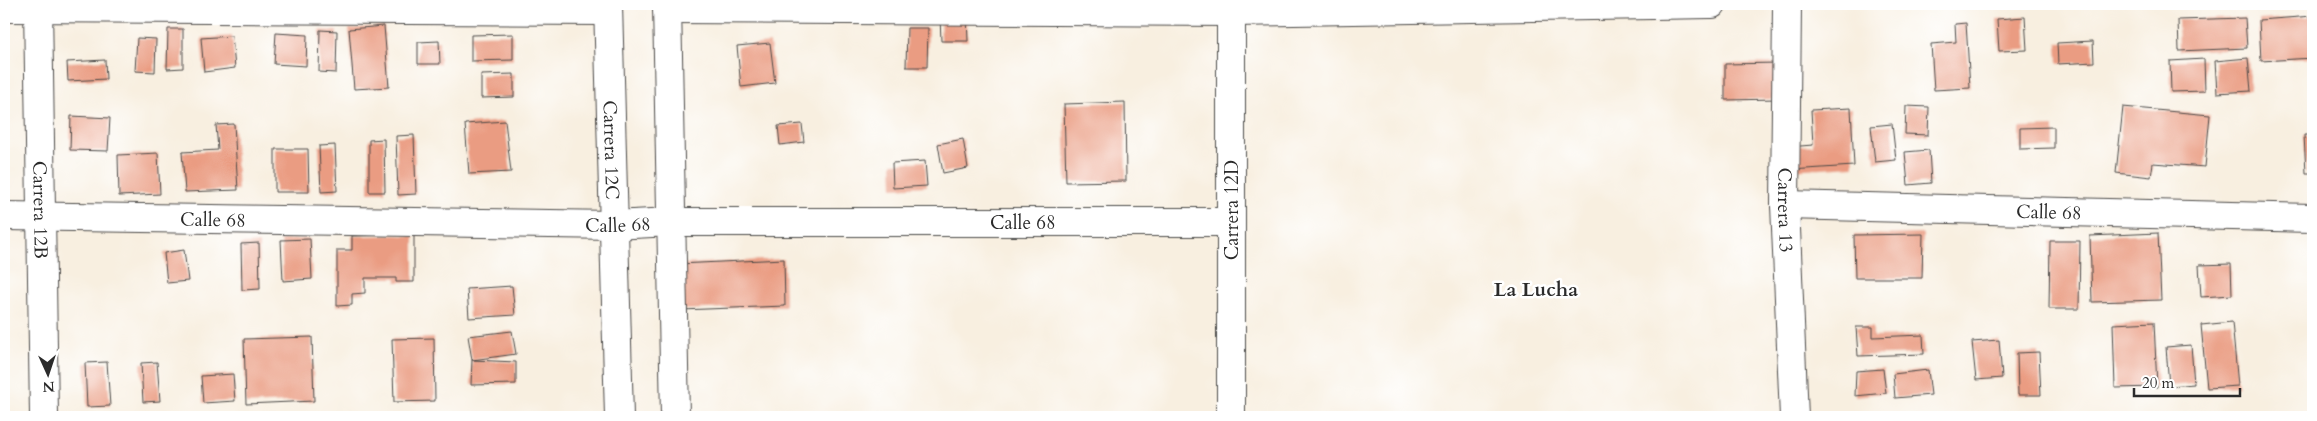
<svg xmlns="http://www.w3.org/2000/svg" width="2317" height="421" font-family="Cardo,serif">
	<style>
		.building { fill: #ea9c82 }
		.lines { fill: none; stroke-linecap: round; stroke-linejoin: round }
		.minor-casing { stroke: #4a4846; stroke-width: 30 }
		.minor { stroke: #fff; stroke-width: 28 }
		.labels { text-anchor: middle; stroke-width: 5; stroke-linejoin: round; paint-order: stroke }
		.street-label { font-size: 19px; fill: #2b2b2b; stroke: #fff }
		.neighbourhood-label { font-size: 20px; font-weight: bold; fill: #2b2b2b; stroke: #fff }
	</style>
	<rect width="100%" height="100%" fill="#fff"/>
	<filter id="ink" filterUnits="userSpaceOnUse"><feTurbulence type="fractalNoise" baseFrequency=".02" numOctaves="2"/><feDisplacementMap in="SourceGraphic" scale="10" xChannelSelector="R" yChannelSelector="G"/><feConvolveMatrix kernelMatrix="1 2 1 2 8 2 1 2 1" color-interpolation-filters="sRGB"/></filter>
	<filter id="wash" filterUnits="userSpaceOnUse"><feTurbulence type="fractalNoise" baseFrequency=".0096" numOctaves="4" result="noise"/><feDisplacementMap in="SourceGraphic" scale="20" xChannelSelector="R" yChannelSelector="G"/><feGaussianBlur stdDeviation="1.12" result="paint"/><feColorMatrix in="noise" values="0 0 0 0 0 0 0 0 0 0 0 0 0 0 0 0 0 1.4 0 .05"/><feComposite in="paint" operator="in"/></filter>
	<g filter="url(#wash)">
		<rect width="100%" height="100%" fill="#f8efe0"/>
		<g id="blocks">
			<g class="building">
				<polygon points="967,16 968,41 941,41 940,17"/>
				<polygon points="2313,16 2313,58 2261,61 2259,20"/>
				<polygon points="2025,17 2027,50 1999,51 1997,19"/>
				<polygon points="2245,18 2247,48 2179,51 2178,20"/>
				<polygon points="1966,23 1970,88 1934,90 1931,44 1956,42 1955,24"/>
				<polygon points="384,26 389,87 354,89 349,29"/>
				<polygon points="907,28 928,28 927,67 906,67"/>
				<polygon points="168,29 183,29 183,68 167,69"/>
				<polygon points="320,30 337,31 336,73 319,72"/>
				<polygon points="276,33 307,35 306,66 274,64"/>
				<polygon points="513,34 513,60 471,61 471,35"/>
				<polygon points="232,36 235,68 204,72 201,38"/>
				<polygon points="137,38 156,39 155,72 135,71"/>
				<polygon points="439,41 440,64 418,64 418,42"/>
				<polygon points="2093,41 2094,62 2058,64 2057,43"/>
				<polygon points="770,43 775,83 741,87 737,46"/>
				<polygon points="2248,58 2251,91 2217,93 2215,61"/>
				<polygon points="2204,59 2205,91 2171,92 2170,61"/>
				<polygon points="105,60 106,79 68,81 67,62"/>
				<polygon points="1778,63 1778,99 1725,100 1725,64"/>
				<polygon points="514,74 514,97 481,98 481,75"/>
				<polygon points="1125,102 1126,181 1066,182 1064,104"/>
				<polygon points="1906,106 1929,107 1928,135 1905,134"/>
				<polygon points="2123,107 2210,115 2205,167 2153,163 2151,177 2116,173"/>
				<polygon points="1851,108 1854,166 1790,170 1788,147 1813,145 1811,110"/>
				<polygon points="71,116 110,118 108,151 70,150"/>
				<polygon points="505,121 511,172 469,174 465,124"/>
				<polygon points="234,124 238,190 185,192 182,152 218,150 216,125"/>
				<polygon points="802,124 804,142 780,145 778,126"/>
				<polygon points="1892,124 1896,160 1875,162 1871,126"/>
				<polygon points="2054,127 2054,148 2020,149 2020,128"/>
				<polygon points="414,135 416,194 398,195 396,136"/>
				<polygon points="2304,135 2313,135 2313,173 2306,173"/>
				<polygon points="384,139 385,192 369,192 369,140"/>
				<polygon points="963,139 968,168 943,173 938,144"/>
				<polygon points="335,145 337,191 321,192 319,146"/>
				<polygon points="275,149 308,149 309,192 275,192"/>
				<polygon points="1929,150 1931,183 1908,185 1905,152"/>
				<polygon points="158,153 160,194 119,196 118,155"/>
				<polygon points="925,161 927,186 893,188 892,163"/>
				<polygon points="2158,233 2161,300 2092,302 2090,236"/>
				<polygon points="1923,234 1922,278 1855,278 1854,235"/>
				<polygon points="396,235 414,236 414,282 396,282 396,278 365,278 365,293 352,294 352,305 337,306 337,250 352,250 352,236"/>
				<polygon points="310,239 312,279 283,281 281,240"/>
				<polygon points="2050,241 2080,241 2079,309 2049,309"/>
				<polygon points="259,243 260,289 242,290 241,244"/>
				<polygon points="184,250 188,281 167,283 164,253"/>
				<polygon points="784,259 785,306 681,310 679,264"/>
				<polygon points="2231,264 2232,295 2201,297 2199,265"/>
				<polygon points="512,286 515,315 469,318 467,289"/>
				<polygon points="2154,322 2157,387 2115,388 2113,324"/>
				<polygon points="2232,322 2238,386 2207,388 2201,325"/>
				<polygon points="1856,327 1873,327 1873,337 1923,335 1924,354 1858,356"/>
				<polygon points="512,331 516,354 472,360 468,336"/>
				<polygon points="312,337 314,401 246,404 244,339"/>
				<polygon points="434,338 435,401 394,402 392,339"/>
				<polygon points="1999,340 2002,378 1976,380 1972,342"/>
				<polygon points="2191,345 2194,384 2169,386 2166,347"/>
				<polygon points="2039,352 2041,395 2018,395 2017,353"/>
				<polygon points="472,360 516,362 516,384 471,385"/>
				<polygon points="107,362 110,406 87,407 85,363"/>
				<polygon points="157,362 160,401 143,402 141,363"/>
				<polygon points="1883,369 1886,393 1855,396 1856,371"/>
				<polygon points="1928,370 1931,395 1895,398 1893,374"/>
				<polygon points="233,374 235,401 203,403 201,376"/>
			</g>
		</g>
	</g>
	<g filter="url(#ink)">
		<use href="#blocks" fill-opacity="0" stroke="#4a4846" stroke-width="1"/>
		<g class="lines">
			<g class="minor-casing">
				<g id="minor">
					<path id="s1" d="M 38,4 L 44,417"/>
					<path id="s2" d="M 608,4 L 619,417"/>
					<polyline points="667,4 675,417"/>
					<path id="s3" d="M 1787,4 L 1785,205 L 1794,417"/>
					<polyline points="4,8 607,11"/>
					<polyline points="667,9 1232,12 1712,4"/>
					<path id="s4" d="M 1785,205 L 2313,218"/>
					<path id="s5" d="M 4,216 L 614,225 L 671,222 L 1231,222"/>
					<polyline points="1231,417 1231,4"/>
				</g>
			</g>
			<use href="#minor" class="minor"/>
		</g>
	</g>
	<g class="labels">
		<g class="street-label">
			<text dy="7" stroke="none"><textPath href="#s2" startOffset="146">Carrera 12C</textPath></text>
			<text dy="7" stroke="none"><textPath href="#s1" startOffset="206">Carrera 12B</textPath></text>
			<text transform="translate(1231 210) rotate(-90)" y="7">Carrera 12D</text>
			<text dy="7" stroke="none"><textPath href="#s3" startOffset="206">Carrera 13</textPath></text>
			<text dy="7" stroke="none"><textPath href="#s4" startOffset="264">Calle 68</textPath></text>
			<text dy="7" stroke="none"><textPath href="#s5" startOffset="209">Calle 68</textPath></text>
			<text dy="7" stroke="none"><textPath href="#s5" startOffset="1019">Calle 68</textPath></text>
			<text dy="7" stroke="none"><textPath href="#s5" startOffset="614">Calle 68</textPath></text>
		</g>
		<g class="neighbourhood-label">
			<text x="1536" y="296">La Lucha</text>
		</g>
	</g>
	<rect width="2317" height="421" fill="none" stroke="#fff" stroke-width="20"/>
	<g transform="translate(48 374) rotate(177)" stroke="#ffffff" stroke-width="4" paint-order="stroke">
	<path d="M0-4L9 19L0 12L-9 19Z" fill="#2b2b2b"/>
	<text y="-8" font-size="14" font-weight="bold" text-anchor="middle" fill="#2b2b2b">N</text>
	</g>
	<path d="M2134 388v8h106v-8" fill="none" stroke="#2b2b2b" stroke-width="2.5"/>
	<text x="2142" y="388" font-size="15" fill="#2b2b2b" stroke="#ffffff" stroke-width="4" paint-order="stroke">20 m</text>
</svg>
